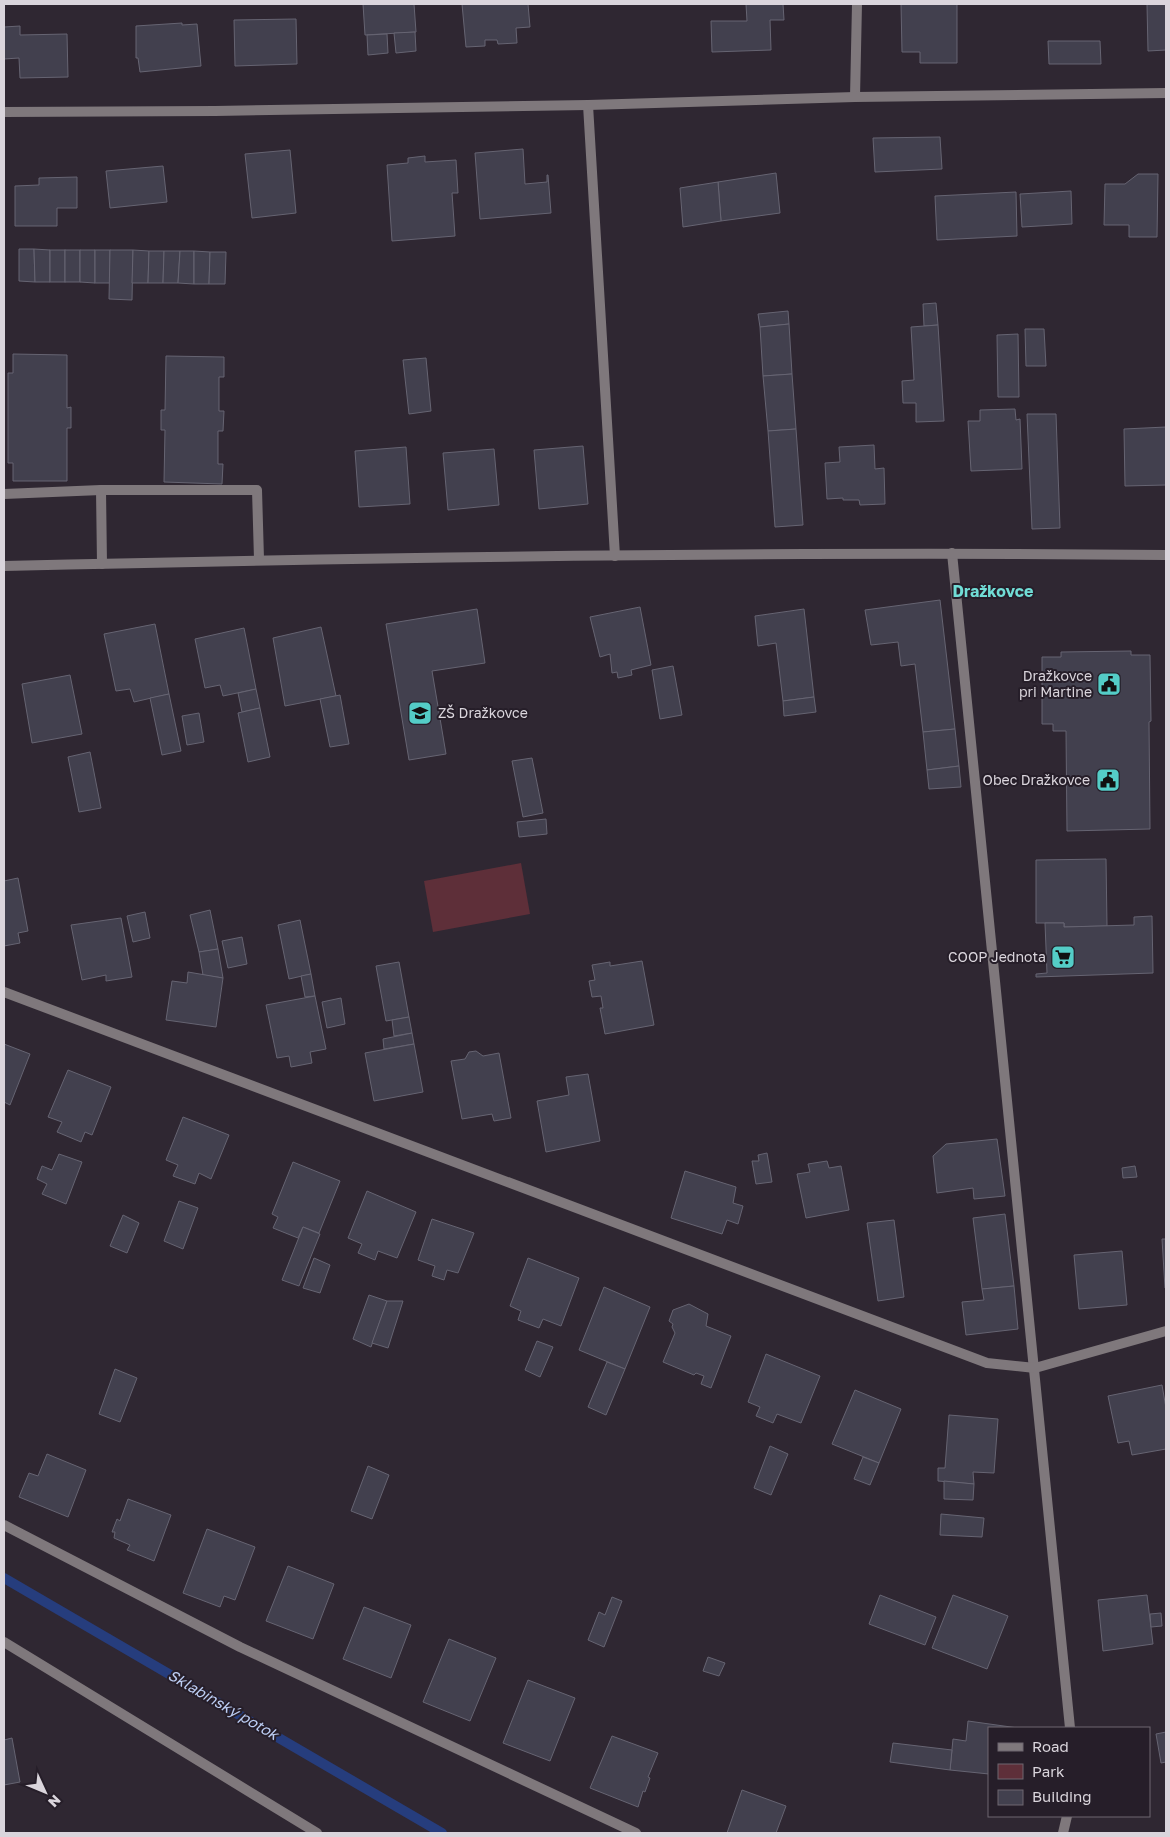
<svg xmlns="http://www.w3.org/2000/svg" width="1170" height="1837" font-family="'Golos Text',sans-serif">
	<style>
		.green { fill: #5e2f39 }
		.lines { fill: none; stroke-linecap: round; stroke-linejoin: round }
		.stream { stroke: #263d7d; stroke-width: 10 }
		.building { fill: #42404e; stroke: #666472 }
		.minor { stroke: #7f787c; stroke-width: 10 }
		.labels { text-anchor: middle; stroke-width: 4; stroke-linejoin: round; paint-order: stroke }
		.poi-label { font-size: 14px; fill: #dad5dc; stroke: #261e29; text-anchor: end }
		.water-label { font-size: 15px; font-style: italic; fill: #bccdf3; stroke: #261e29 }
		.quarter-label { font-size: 16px; font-weight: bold; fill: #71ddd6; stroke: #261e29 }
	</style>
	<rect width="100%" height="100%" fill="#2f2732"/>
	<polygon class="green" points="521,863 530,914 433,932 424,881"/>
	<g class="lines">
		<polyline class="stream" points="4,1578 442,1833"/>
	</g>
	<g class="building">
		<polygon points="363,4 414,4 416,32 365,35"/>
		<polygon points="462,4 528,4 530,27 516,28 517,43 498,44 497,40 485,40 485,46 466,47"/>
		<polygon points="746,4 783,4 784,20 770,20 771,50 712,52 711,21 747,21"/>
		<polygon points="901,4 957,4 957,63 920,63 920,52 902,52"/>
		<polygon points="1147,4 1166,4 1166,50 1148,51"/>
		<polygon points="296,19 297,64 235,66 234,20"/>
		<polygon points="182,23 182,25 197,24 201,66 140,72 138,58 136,58 136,26"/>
		<polygon points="20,26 20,35 67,34 68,77 20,78 19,58 4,59 4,27"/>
		<polygon points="415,32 416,51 396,53 394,33"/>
		<polygon points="387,34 388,53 368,55 367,35"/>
		<polygon points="1048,41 1100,41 1101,64 1049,64"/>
		<polygon points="940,137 942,169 875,172 873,138"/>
		<polygon points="523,149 525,184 547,182 547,175 548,175 551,213 480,219 475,153"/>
		<polygon points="290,150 296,213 252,218 245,154"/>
		<polygon points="425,156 425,162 456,160 458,193 452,193 455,236 392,241 387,165 408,163 408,158"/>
		<polygon points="163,166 167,202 110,208 106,171"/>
		<polygon points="776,173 780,213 721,221 718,182"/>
		<polygon points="1138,174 1158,174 1157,237 1129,237 1129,225 1104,225 1105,184 1125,184"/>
		<polygon points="77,177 77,208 57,208 57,226 15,226 15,186 39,185 39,178"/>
		<polygon points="718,182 721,221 683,227 680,188"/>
		<polygon points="1071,191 1072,224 1022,227 1020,194"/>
		<polygon points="1016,192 1017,236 937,240 935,196"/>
		<polygon points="19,249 34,249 35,282 19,281"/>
		<polygon points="34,249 50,250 50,282 35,282"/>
		<rect x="50" y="250" width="15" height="32"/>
		<rect x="65" y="250" width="15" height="32"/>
		<polygon points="80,250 95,250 95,283 80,282"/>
		<rect x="95" y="250" width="15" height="33"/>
		<polygon points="110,250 133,250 132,300 109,299"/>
		<polygon points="133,250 149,251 148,283 132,283"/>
		<polygon points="149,251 164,251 163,283 148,283"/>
		<polygon points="164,251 180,251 178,283 163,283"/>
		<polygon points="180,251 194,251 194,284 178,283"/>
		<polygon points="194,251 210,252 209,284 194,284"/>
		<polygon points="210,252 226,252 225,284 209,284"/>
		<polygon points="936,303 938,325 924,326 923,304"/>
		<polygon points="788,311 789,324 760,327 758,314"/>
		<polygon points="789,324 792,374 763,376 760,327"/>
		<polygon points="938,325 944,421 916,422 916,403 903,403 902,381 914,380 911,327"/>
		<polygon points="1025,329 1044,329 1046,366 1026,366"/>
		<polygon points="1018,334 1019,397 998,397 997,335"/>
		<polygon points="13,354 67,355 67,408 71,407 71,428 67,428 67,481 13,481 13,463 8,463 8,373 13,373"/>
		<polygon points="166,356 224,357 224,377 219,377 219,411 224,411 223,431 218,431 218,464 223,464 222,484 164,482 165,430 161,430 161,410 165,410"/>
		<polygon points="426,358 431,411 409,414 403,360"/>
		<polygon points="792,374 796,429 768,431 763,376"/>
		<polygon points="1015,409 1016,420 1020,419 1022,469 971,471 968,421 980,421 980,410"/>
		<polygon points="1027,414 1056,414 1060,528 1032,529"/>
		<polygon points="1166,427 1166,485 1125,486 1124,429"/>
		<polygon points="796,429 803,525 775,527 768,431"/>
		<polygon points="874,445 875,469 884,468 885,504 860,505 859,500 843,500 843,498 827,499 825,463 840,462 839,447"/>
		<polygon points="583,446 588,504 539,509 534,450"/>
		<polygon points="406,447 410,504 359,507 355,451"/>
		<polygon points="494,449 499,505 448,510 443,453"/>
		<polygon points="940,600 955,729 923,732 915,664 901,666 898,642 871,645 865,610"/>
		<polygon points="640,607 651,665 631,670 632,675 618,678 617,672 612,673 610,654 600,657 590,617"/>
		<polygon points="477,609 485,663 432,671 446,754 409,760 386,624"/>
		<polygon points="804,609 814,697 783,701 776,643 758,646 755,616"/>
		<polygon points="155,624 169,694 134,702 130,689 116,691 104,634"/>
		<polygon points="321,627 336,696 285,706 273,638"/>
		<polygon points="244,628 256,689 223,696 220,685 205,688 195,639"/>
		<polygon points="1131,651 1131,655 1150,655 1151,721 1149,722 1150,829 1067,831 1066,731 1053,731 1053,724 1042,724 1042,657 1061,657 1061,652"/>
		<polygon points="673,666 682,715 660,719 652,670"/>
		<polygon points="70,675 82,734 32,743 22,684"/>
		<polygon points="256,689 260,708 242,712 238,693"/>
		<polygon points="169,694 181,751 162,755 150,698"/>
		<polygon points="340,695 349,744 330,747 320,699"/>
		<polygon points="814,697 816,712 784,716 783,701"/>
		<polygon points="260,708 270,757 248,762 238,713"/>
		<polygon points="199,713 204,742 187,745 182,716"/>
		<polygon points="955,729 959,766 927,770 923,732"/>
		<polygon points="90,752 101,808 79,812 68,757"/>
		<polygon points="532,758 543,813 523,817 512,761"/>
		<polygon points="959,766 961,787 929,789 927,770"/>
		<polygon points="546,819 547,834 519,837 517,822"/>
		<polygon points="1106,859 1107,926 1064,927 1064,923 1036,923 1036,860"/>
		<polygon points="18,878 28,931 18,933 20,943 4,946 4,881"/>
		<polygon points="210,910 218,949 199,952 190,915"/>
		<polygon points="145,912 150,938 133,942 127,916"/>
		<polygon points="1152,916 1153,973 1036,977 1036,974 1047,973 1045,923 1064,923 1064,927 1134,925 1134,917"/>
		<polygon points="121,918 132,977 106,981 106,975 82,980 71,925"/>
		<polygon points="300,920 311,974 289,979 278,925"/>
		<polygon points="242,937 247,964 228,968 222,941"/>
		<polygon points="218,949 223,978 203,975 199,952"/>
		<polygon points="642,961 654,1025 605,1034 600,1008 603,1008 601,996 592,997 589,981 595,980 592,965 610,962 610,966"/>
		<polygon points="399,962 409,1017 386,1021 376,966"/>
		<polygon points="188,972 223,978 216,1027 166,1020 172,981 187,983"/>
		<polygon points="311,974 315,996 305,997 301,976"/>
		<polygon points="315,996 326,1049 310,1052 312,1063 291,1067 289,1056 277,1058 266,1005"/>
		<polygon points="341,998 345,1024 327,1028 322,1002"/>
		<polygon points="409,1017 412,1033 394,1036 392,1020"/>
		<polygon points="412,1033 414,1044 384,1049 383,1039"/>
		<polygon points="4,1044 30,1054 10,1105 4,1102"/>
		<polygon points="414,1044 423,1092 374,1101 365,1053"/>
		<polygon points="476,1051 483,1056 499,1053 511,1118 494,1121 492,1114 462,1119 451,1061 465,1059 469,1052"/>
		<polygon points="68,1070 111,1087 92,1135 85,1132 81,1142 57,1132 62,1122 48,1117"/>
		<polygon points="588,1074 600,1141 546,1152 537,1101 569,1095 566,1077"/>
		<polygon points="183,1117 229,1135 211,1179 199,1173 195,1184 173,1176 178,1165 166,1160"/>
		<polygon points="997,1139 1005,1196 974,1199 973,1188 937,1193 933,1156 946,1144"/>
		<polygon points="767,1153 772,1182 756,1184 752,1161 759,1161 758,1155"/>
		<polygon points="59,1154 82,1162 66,1204 42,1194 47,1184 37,1179 42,1166 52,1170"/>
		<polygon points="827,1161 829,1168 841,1166 849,1210 806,1218 797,1174 810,1172 808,1164"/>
		<polygon points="293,1162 340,1181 319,1233 303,1227 298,1238 273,1228 278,1217 272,1214"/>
		<polygon points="1135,1166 1137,1177 1123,1178 1122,1168"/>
		<polygon points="685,1171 736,1187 733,1203 743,1206 738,1224 727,1220 722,1234 671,1218"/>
		<polygon points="367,1191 416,1212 397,1258 378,1251 375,1260 358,1253 362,1244 348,1238"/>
		<polygon points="179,1201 198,1208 183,1249 164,1241"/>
		<polygon points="1005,1214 1014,1286 982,1289 973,1218"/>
		<polygon points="123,1215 139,1223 127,1253 110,1246"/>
		<polygon points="432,1219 474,1233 458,1273 447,1270 444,1280 432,1276 435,1266 418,1260"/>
		<polygon points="894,1220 904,1297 878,1301 867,1223"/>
		<polygon points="303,1227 320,1234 299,1286 282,1280"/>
		<polygon points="1162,1239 1166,1239 1166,1288 1165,1288"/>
		<polygon points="1122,1251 1127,1305 1079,1309 1074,1255"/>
		<polygon points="314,1258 330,1265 320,1293 303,1288"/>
		<polygon points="528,1258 579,1278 561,1326 543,1319 539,1328 518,1320 521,1311 510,1306"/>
		<polygon points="1014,1286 1018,1329 966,1335 962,1302 984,1300 982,1289"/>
		<polygon points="604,1287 650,1307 625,1369 579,1350"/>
		<polygon points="369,1295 387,1301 371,1347 353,1339"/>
		<polygon points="387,1301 403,1301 388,1348 372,1343"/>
		<polygon points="689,1304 708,1314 706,1326 731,1336 711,1388 701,1384 704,1376 696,1373 694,1375 663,1362 675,1333 672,1327 673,1324 669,1321 673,1310"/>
		<polygon points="537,1341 553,1347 540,1377 525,1370"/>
		<polygon points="766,1354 820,1376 801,1423 777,1414 773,1423 756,1416 760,1407 748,1402"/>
		<polygon points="607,1362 625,1369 606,1415 588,1407"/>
		<polygon points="115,1369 137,1378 120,1422 99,1414"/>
		<polygon points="1162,1385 1166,1408 1166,1449 1132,1455 1129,1441 1118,1443 1108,1396"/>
		<polygon points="855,1390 901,1409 879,1463 832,1444"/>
		<polygon points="949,1415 998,1419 994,1473 973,1472 974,1484 938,1481 938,1468 945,1468"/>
		<polygon points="770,1446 788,1454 771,1495 754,1488"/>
		<polygon points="47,1454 86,1470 68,1517 19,1497 29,1473 38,1476"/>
		<polygon points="863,1457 879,1463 870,1485 854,1479"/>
		<polygon points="368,1466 389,1475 372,1519 351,1511"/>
		<polygon points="944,1481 974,1484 973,1500 944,1499"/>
		<polygon points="128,1499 171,1515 154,1561 127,1550 130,1545 114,1538 115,1532 112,1532 117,1519 120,1521"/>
		<polygon points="941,1514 984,1518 982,1537 940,1535"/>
		<polygon points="207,1529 255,1547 235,1600 224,1596 220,1607 183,1593"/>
		<polygon points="288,1566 334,1584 313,1639 266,1621"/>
		<polygon points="880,1595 936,1617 925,1645 869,1624"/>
		<polygon points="953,1595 1008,1616 987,1669 932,1648"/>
		<polygon points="1147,1595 1153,1644 1103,1651 1098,1600"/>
		<polygon points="612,1597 622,1601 604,1647 588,1640 599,1612 605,1615"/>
		<polygon points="364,1607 411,1625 391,1678 343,1659"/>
		<polygon points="1161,1613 1162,1626 1151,1627 1150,1614"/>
		<polygon points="449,1639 496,1658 470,1721 423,1702"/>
		<polygon points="708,1657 725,1663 719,1676 703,1671"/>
		<polygon points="528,1680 575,1698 550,1761 503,1743"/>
		<polygon points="968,1721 1018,1728 989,1728 989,1774 950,1770 953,1739 966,1741"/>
		<polygon points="1166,1732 1166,1762 1161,1763 1156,1734"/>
		<polygon points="612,1736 658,1753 648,1777 650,1778 645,1792 643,1791 638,1807 590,1788"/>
		<polygon points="12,1738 20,1782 4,1785 4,1740"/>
		<polygon points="893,1743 952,1750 950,1770 890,1762"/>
		<polygon points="742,1790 786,1806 776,1833 727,1833"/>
	</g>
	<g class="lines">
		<g class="minor">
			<polyline points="855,97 857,4"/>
			<polyline points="588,105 615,556"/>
			<polyline points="4,112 215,111 588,105 855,97 1166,93"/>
			<polyline points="101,490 102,564"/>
			<polyline points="4,494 101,490 257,490 259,559"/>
			<polyline points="952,553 1070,1728"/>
			<path d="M 4,566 C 391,557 779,551 1166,555"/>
			<polyline points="4,992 987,1363 1035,1368 1166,1331"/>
			<polyline points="4,1525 240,1647 636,1833"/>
			<polyline points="4,1642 317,1833"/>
			<polyline points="1063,1833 1067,1816"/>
		</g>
	</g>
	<defs>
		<g id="civic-square" transform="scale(1.25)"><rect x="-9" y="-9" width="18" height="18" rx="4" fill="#54cdc7" stroke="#261e29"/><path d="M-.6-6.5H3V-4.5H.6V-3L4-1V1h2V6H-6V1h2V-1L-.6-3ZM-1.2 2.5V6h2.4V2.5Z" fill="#111"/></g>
		<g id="school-square" transform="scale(1.25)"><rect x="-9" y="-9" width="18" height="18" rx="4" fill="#54cdc7" stroke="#261e29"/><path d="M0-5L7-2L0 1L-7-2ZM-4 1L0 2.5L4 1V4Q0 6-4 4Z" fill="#111"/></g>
		<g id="supermarket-square" transform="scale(1.25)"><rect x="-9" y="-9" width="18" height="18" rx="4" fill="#54cdc7" stroke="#261e29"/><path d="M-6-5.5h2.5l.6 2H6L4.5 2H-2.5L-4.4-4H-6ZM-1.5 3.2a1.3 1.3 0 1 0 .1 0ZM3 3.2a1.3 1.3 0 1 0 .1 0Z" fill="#111"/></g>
	</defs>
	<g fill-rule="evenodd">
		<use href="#civic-square" x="1109" y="684"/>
		<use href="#school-square" x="420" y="713"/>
		<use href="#civic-square" x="1108" y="780"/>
		<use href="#supermarket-square" x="1063" y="957"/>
	</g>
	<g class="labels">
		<g class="poi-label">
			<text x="1092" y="681">Dražkovce<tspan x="1092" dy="16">pri Martine</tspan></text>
			<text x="438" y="718" text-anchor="start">ZŠ Dražkovce</text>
			<text x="1090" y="785">Obec Dražkovce</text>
			<text x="1046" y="962">COOP Jednota</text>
		</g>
		<g class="water-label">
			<text transform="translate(223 1705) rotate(30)" y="5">Sklabinský potok</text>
		</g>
		<g class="quarter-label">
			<text x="993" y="597">Dražkovce</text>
		</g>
	</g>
	<rect width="1170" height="1837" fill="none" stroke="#dad5dc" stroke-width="10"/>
	<rect x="988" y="1727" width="162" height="90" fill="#261e29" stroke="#6e6771"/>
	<rect x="998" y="1743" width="25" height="8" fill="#7f787c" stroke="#6e6771"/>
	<text x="1032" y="1752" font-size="15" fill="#dad5dc">Road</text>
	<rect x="998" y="1764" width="25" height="15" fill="#5e2f39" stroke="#6e6771"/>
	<text x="1032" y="1777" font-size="15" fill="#dad5dc">Park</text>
	<rect x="998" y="1790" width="25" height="15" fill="#42404e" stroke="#6e6771"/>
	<text x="1032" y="1802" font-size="15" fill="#dad5dc">Building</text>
	<g transform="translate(45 1792) rotate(134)" stroke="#261e29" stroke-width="4" paint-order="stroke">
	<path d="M0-4L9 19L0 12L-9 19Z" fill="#dad5dc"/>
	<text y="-8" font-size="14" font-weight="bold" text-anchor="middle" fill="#dad5dc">N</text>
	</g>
</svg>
